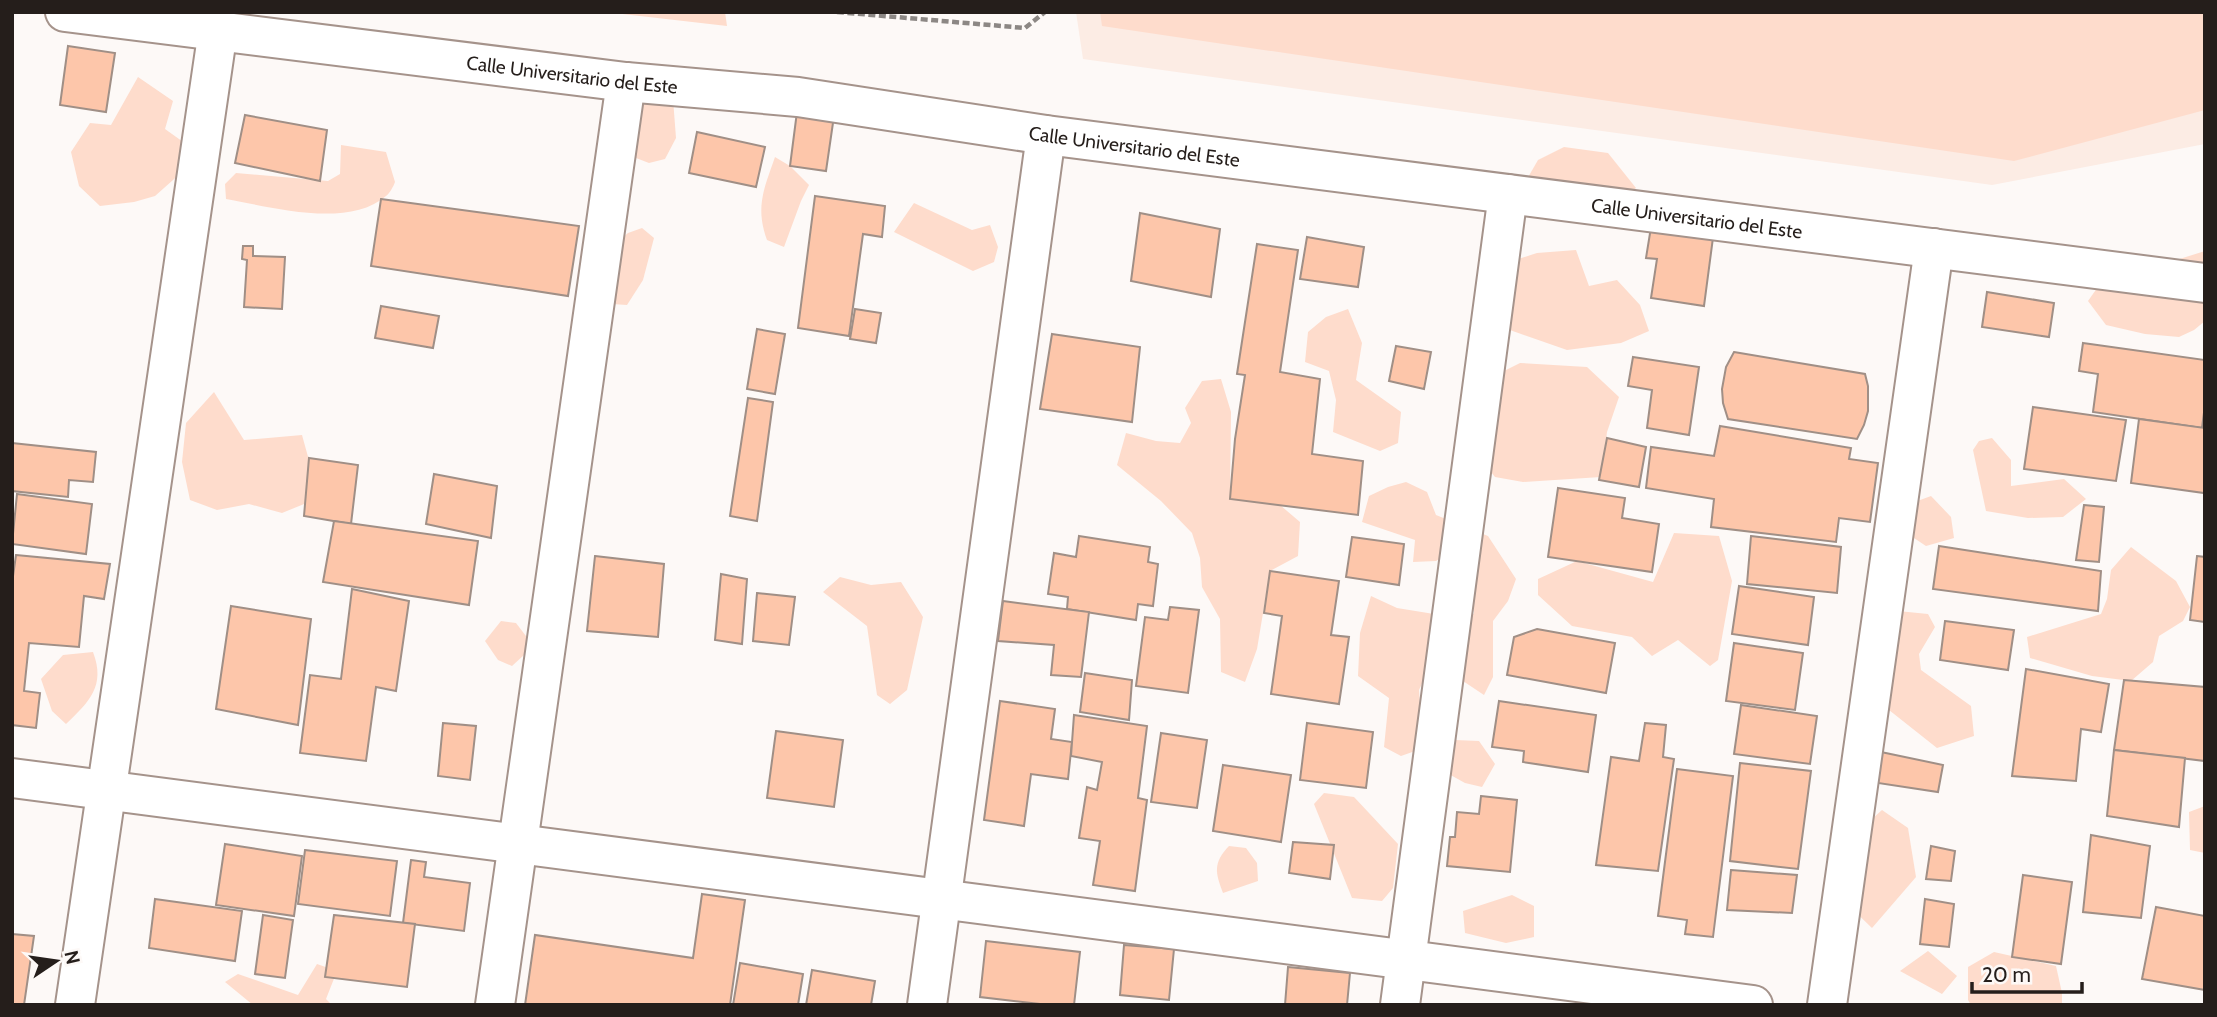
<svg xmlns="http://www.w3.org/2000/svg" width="2217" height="1017" font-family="Cabin,sans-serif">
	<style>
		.built { fill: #fcece4 }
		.green { fill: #fedccc }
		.building { fill: #fdc6aa; stroke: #a08f86; stroke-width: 2 }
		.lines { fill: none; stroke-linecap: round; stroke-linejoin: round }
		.minor-casing { stroke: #a5938b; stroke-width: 42 }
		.path { stroke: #8c8784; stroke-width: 4.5; stroke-dasharray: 7 3.5; stroke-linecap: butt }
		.minor { stroke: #fff; stroke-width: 38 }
		.labels { text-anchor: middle; stroke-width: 6; stroke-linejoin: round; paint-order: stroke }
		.street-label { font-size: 19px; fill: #251e1b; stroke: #fdf9f7 }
	</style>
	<rect width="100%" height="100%" fill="#fdf9f7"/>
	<polygon class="built" points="1076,12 2205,12 2205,144 1992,185 1083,59"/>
	<g class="green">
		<polygon points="605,12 725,12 727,26"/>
		<polygon points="1100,12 2205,12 2205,110 2014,161 1102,26"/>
		<polygon points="138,77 173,101 165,129 186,144 182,172 155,196 134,202 100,206 79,186 71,152 90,123 111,125"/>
		<polygon points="644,96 673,99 676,138 665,159 649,163 636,158 636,130"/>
		<path d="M 341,145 L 386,152 L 395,182 C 393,187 390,193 386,196 C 348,229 271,207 226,199 L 225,184 L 236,173 L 328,181 L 340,174 Z"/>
		<polygon points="1564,147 1608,153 1636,188 1611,208 1523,186 1538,160"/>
		<path d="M 775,157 L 790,166 L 809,185 L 801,201 L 784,247 L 767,240 C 755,207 764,189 775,157 Z"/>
		<polygon points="914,203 972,230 990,225 998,247 994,262 973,271 894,232"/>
		<polygon points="642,228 654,238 643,280 627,305 612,304 616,243 628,233"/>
		<polygon points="1576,250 1589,286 1617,280 1640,305 1649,331 1621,343 1567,350 1507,329 1509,262 1537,253"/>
		<polygon points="2205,251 2205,321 2194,330 2179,337 2145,334 2106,325 2088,301 2100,284"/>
		<polygon points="1348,309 1362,343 1356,380 1401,412 1398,443 1380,451 1333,432 1336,400 1329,371 1305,362 1308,332 1326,317"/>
		<polygon points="1520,363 1587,367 1619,397 1607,432 1601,477 1523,482 1495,477 1467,442 1496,375"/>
		<polygon points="1221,379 1231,412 1230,499 1280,505 1300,522 1298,556 1270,571 1257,649 1245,682 1221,672 1220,619 1202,587 1200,558 1192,533 1161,501 1117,465 1126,433 1156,441 1180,443 1191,423 1185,408 1202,381"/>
		<polygon points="214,392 244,440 302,435 310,464 309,502 282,513 249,504 217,510 190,500 182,462 186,423"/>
		<polygon points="1992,438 2011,460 2011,486 2064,479 2086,499 2063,517 2028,518 1986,511 1973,450 1979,441"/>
		<polygon points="1406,482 1427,492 1436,515 1488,536 1516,579 1508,601 1493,621 1493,677 1484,695 1463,681 1457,635 1474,613 1469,571 1452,551 1436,561 1413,562 1415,540 1362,522 1369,496 1388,487"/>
		<polygon points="1931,496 1951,517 1954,538 1926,546 1902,530 1912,503"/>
		<polygon points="1674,533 1719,536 1732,581 1718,660 1710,666 1678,640 1652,656 1632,637 1572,626 1538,595 1538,579 1577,561 1653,582"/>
		<polygon points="2131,547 2176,581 2190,607 2183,621 2159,636 2153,662 2131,681 2092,676 2030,658 2027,637 2101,614 2107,599 2111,570"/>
		<polygon points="840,577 871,585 901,582 923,617 907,690 890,704 877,695 867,626 823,592"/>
		<polygon points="1371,596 1397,608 1434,614 1434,658 1419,690 1421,718 1418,750 1401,756 1384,747 1389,698 1358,676 1360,633"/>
		<polygon points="1898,611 1928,614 1935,627 1919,654 1921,670 1971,706 1974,736 1937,748 1889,710 1881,667"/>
		<polygon points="501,621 516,623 529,640 524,655 512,666 498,660 485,641"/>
		<path d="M 93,652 C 106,686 89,702 66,724 L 52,711 L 41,679 L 63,655 Z"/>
		<polygon points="1455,740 1479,741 1495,764 1482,787 1465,783 1447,773 1445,759"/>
		<polygon points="1324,793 1354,797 1398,844 1393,888 1382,901 1352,898 1314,804"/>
		<polygon points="2205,806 2205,853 2190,850 2189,812"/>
		<polygon points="1882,810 1908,828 1916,877 1872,928 1843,900 1850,839"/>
		<path d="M 1229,846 L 1246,848 L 1257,863 L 1258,881 L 1223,893 C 1215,872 1213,863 1229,846 Z"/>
		<polygon points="1512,895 1534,906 1534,937 1506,943 1465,933 1463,911"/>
		<polygon points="1928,951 1957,976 1942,994 1900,971"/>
		<polygon points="1994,952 2056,966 2062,993 2062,1005 1971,1005 1968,1000 1968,967"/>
		<polygon points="317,964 337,971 326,999 332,1005 253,1005 225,982 238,974 298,995"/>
	</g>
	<g class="building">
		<polygon points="68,46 115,53 106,112 60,105"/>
		<polygon points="798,104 835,109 826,171 790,166"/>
		<polygon points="245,115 327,130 320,181 235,163"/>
		<polygon points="697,132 765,147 756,187 689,173"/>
		<polygon points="815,196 885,206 882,237 863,234 849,336 798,328"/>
		<polygon points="381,199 579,226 568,296 371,266"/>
		<polygon points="1140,213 1220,229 1211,297 1131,281"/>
		<polygon points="1652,221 1714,230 1704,306 1651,298 1657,259 1646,258"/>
		<polygon points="1307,237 1364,247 1358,287 1300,279"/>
		<polygon points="1257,244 1298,250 1280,372 1320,379 1312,454 1363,461 1358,515 1230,499 1235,439 1245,375 1237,374"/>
		<polygon points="243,246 253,246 253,256 285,257 282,309 244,307 247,260 242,259"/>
		<polygon points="1987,292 2054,303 2049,337 1982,327"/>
		<polygon points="381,306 439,316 433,348 375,338"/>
		<polygon points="855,309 881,313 876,343 850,339"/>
		<polygon points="757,329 785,334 775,394 747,389"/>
		<polygon points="1052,334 1140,347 1132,422 1040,409"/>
		<polygon points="2083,343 2205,360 2205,405 2202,428 2093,412 2098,374 2079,371"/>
		<polygon points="1396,346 1431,352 1424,389 1389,381"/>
		<polygon points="1734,352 1865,374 1868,386 1868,411 1864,425 1857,439 1728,419 1723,403 1722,389 1726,367"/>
		<polygon points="1633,357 1699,367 1689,435 1647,428 1652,390 1628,386"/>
		<polygon points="748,398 773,402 757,521 730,516"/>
		<polygon points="2033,407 2126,420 2116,481 2024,469"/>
		<polygon points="2139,419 2205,428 2204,493 2131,483"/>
		<polygon points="1720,426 1851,448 1849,459 1878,463 1870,522 1839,518 1836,542 1711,527 1714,499 1646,488 1651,447 1714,456"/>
		<polygon points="1607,438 1646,447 1639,487 1599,480"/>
		<polygon points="12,443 96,452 93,482 69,480 68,497 12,491"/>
		<polygon points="309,458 358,465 351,524 304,516"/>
		<polygon points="434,474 497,486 491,538 426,524"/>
		<polygon points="1558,488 1625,498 1622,518 1659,524 1652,572 1548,557"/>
		<polygon points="17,494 92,504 86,554 12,544"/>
		<polygon points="2084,505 2104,507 2099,562 2076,560"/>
		<polygon points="334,521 478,541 469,605 323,582"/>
		<polygon points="1079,536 1150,547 1148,562 1158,564 1153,606 1138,604 1136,620 1067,609 1068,597 1048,594 1054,553 1076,557"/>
		<polygon points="1751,536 1841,547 1837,593 1747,584"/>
		<polygon points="1352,537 1404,544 1399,585 1346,577"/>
		<polygon points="1939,546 2101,571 2098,611 1933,589"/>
		<polygon points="16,555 110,564 104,599 84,596 79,647 29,643 24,691 40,693 36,728 12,725 12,583"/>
		<polygon points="595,556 664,564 658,637 587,631"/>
		<polygon points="2197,556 2205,557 2205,622 2190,620"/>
		<polygon points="1270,571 1339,581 1331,635 1349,637 1339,704 1271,694 1282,616 1264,613"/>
		<polygon points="721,574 747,579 742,644 715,640"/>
		<polygon points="1739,586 1814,597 1808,645 1732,634"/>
		<polygon points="352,589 409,601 396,691 376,687 366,761 300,753 310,675 341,679"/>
		<polygon points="757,593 795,597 789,645 753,641"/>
		<polygon points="1003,601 1089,612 1081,677 1051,675 1054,645 998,641"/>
		<polygon points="231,606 311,619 298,725 216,709"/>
		<polygon points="1170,607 1199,610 1188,693 1136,686 1145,617 1168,620"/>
		<polygon points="1945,621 2014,630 2008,670 1940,660"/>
		<polygon points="1537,629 1615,643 1606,693 1507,675 1514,637"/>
		<polygon points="1734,643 1803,653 1795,710 1726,701"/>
		<polygon points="2026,669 2109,684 2101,732 2081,729 2076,781 2012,776"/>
		<polygon points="1085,673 1132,680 1129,720 1080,712"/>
		<polygon points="2124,680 2205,687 2205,761 2114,750"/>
		<polygon points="1000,701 1055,709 1051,739 1072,742 1068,779 1031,774 1024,826 984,820"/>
		<polygon points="1499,701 1596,715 1588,772 1523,762 1524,751 1492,747"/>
		<polygon points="1741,705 1817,716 1810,764 1734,754"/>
		<polygon points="1074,715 1147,726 1138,798 1147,800 1135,891 1093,885 1100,841 1079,838 1087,787 1097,790 1102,762 1071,756"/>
		<polygon points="443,723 476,726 470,780 438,776"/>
		<polygon points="1307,723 1373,732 1366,788 1300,780"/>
		<polygon points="1645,723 1666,725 1663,757 1674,759 1658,871 1596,865 1611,757 1639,761"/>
		<polygon points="776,731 843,740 834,807 767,798"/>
		<polygon points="1161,733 1207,740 1197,808 1151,802"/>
		<polygon points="2114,750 2185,758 2179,827 2107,816"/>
		<polygon points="1881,752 1943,765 1938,792 1878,783"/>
		<polygon points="1740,763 1811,771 1798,869 1730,861"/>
		<polygon points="1223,765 1291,775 1281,842 1213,831"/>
		<polygon points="1677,769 1733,776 1713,937 1685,934 1687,920 1658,916"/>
		<polygon points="1481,796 1517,800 1510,872 1447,866 1450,837 1455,837 1457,812 1479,814"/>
		<polygon points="2091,835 2150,846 2141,918 2083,912"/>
		<polygon points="1293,842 1334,845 1330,879 1289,873"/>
		<polygon points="225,844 302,856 294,916 216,905"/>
		<polygon points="1931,846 1955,851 1951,881 1926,879"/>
		<polygon points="305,850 397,861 390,916 298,904"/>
		<polygon points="411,860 426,862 424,877 470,883 464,931 403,923"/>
		<polygon points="1731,870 1797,875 1792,913 1727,910"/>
		<polygon points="2023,875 2072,882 2061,964 2012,957"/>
		<polygon points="702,894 745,900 730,1005 525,1005 535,935 693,958"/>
		<polygon points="155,899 242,911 235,961 149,948"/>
		<polygon points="1925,899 1954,904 1949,947 1920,944"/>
		<polygon points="2156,907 2205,916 2205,990 2142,979"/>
		<polygon points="263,915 293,920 285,978 255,974"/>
		<polygon points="334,915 415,924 407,987 325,977"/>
		<polygon points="12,934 34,936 24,1005 12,1005"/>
		<polygon points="986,941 1080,952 1074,1005 1049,1005 980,997"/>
		<polygon points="1124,945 1174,949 1169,1000 1120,995"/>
		<polygon points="740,963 803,974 798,1005 733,1005"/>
		<polygon points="1288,967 1350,973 1347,1005 1285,1005"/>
		<polygon points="812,970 875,981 871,1005 806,1005"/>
	</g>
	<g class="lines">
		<g class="minor-casing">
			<g id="minor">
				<path id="s1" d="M 65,12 L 626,82 L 798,97 L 1046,135 L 2205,283"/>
				<polyline points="12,778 1753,1005"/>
				<polyline points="75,1005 218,30"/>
				<polyline points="495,1005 626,82"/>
				<polyline points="927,1005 1046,135"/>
				<polyline points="1400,1005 1508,194"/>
				<polyline points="1827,1005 1934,248"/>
			</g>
		</g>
		<polyline class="path" points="837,12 1025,28 1045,12"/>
		<use href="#minor" class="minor"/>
	</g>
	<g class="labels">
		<g class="street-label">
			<text dy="7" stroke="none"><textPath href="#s1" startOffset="511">Calle Universitario del Este</textPath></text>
			<text dy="7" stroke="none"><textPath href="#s1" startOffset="1078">Calle Universitario del Este</textPath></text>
			<text dy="7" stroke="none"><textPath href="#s1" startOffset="1645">Calle Universitario del Este</textPath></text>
		</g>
	</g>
	<rect width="2217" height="1017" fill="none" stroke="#251e1b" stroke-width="28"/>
	<g transform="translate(56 961) rotate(77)" stroke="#fdf9f7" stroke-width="5" paint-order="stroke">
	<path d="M0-5L12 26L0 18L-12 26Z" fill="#251e1b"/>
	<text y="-10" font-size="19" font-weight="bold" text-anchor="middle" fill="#251e1b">N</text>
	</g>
	<path d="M1972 982v10h110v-10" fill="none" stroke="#251e1b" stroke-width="3.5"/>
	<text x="1982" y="982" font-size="21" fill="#251e1b" stroke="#fdf9f7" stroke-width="5" paint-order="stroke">20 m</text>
</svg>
